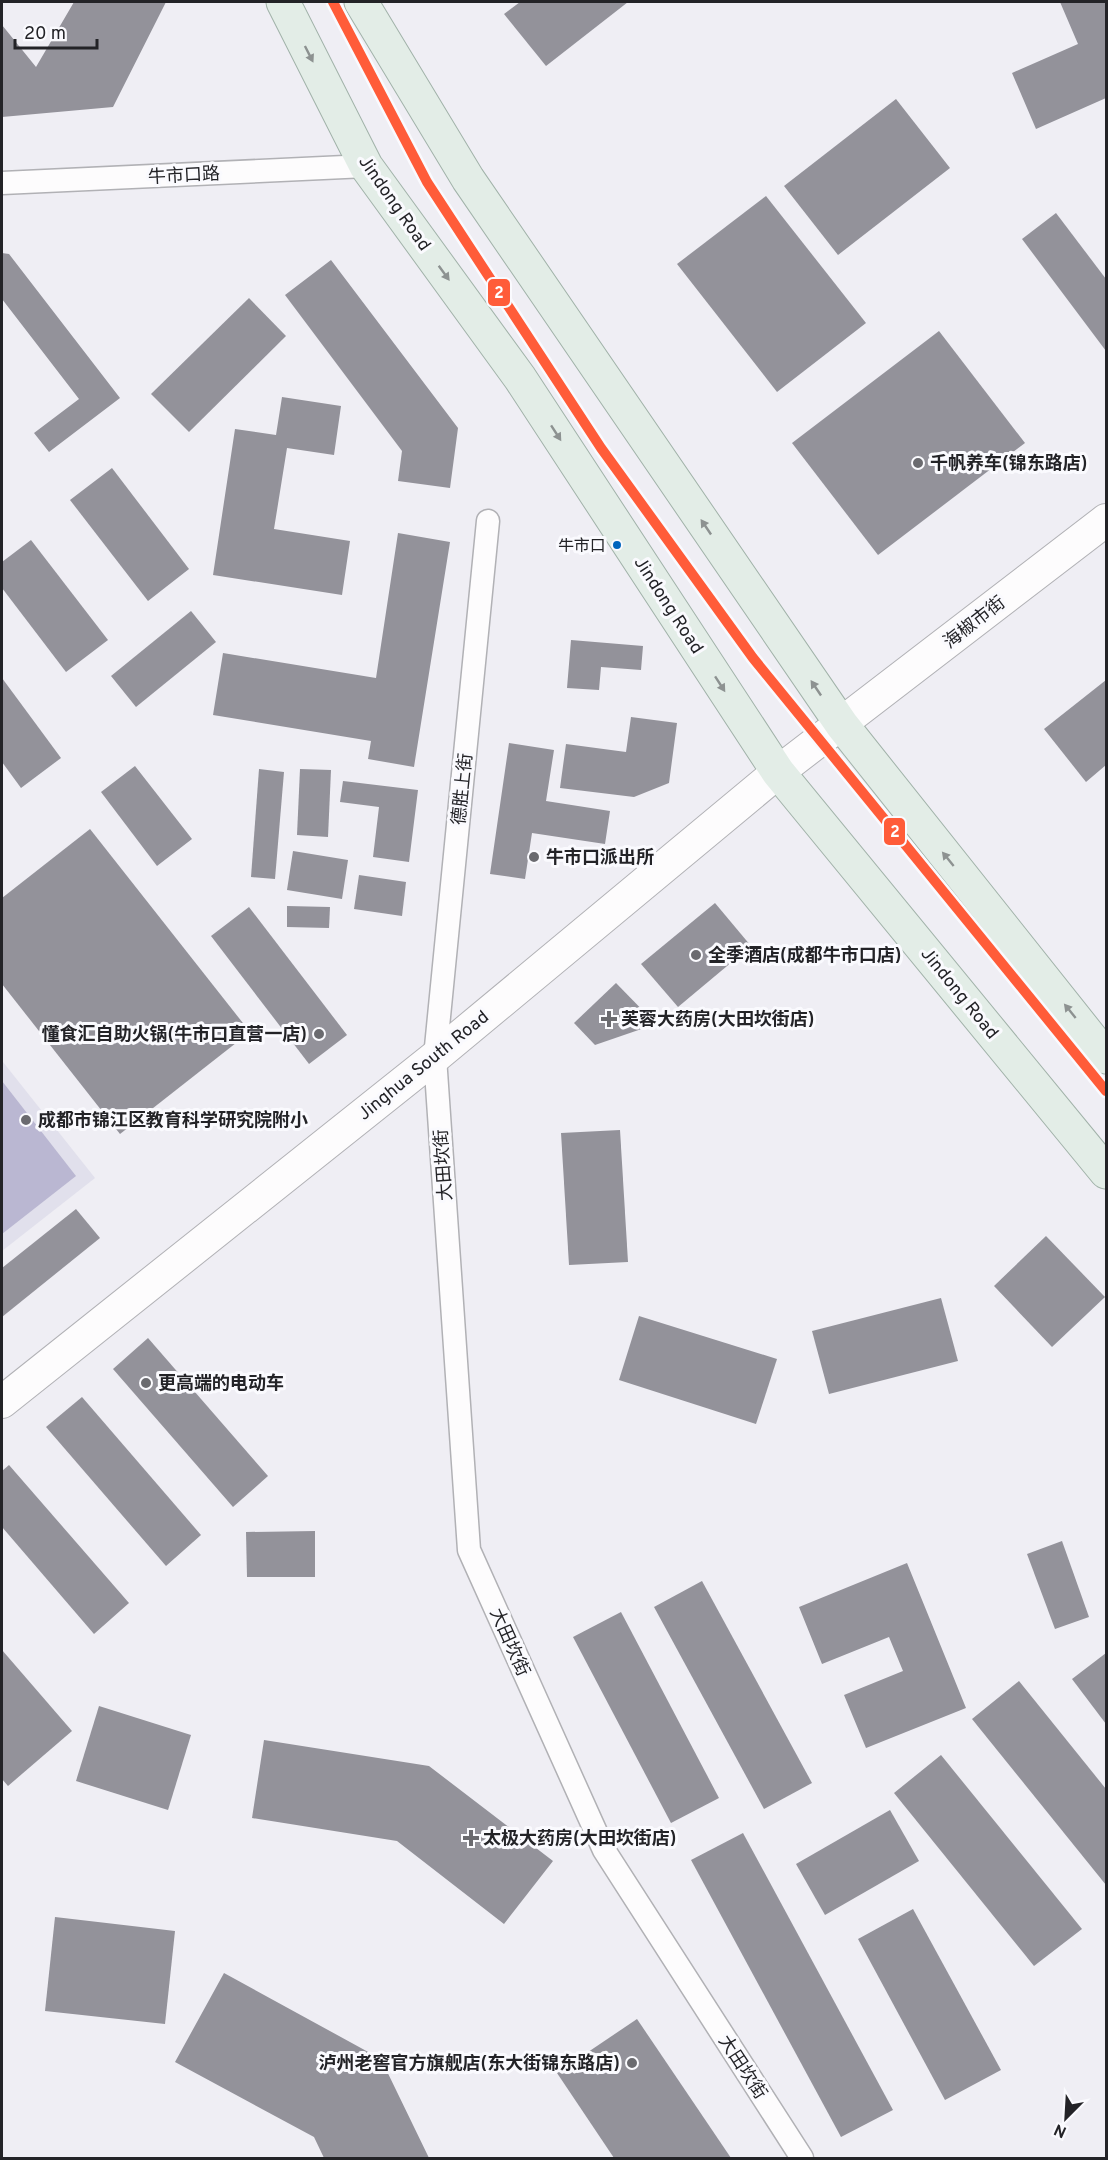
<svg xmlns="http://www.w3.org/2000/svg" width="1108" height="2160" font-family="Overpass,'Noto Sans SC',sans-serif">
	<style>
		.built { fill: #e1e0ec }
		.water { fill: #bab7d2 }
		.building { fill: #93929a }
		.lines { fill: none; stroke-linecap: round; stroke-linejoin: round }
		.street-casing { stroke: #b1b1b5; stroke-width: 25 }
		.secondary-casing { stroke: #b1b1b5; stroke-width: 34 }
		.primary-casing { stroke: #a1b2a9; stroke-width: 35 }
		.street { stroke: #fdfcfd; stroke-width: 22 }
		.secondary { stroke: #fdfcfd; stroke-width: 32 }
		.primary { stroke: #e3ede7; stroke-width: 33 }
		.metro-1-casing { stroke: #fafafe; stroke-width: 15 }
		.metro-1 { stroke: #ff5c39; stroke-width: 10 }
		.oneway { fill: #8d9291 }
		.poi-dot { fill: #6a6a6f; stroke: #fafafe; stroke-width: 2 }
		.bus-dot { fill: #0065bd; stroke: #fafafe; stroke-width: 2 }
		.labels { text-anchor: middle; stroke-width: 6; stroke-linejoin: round; paint-order: stroke }
		.bus-label { font-size: 16px; fill: #232327; stroke: #fafafe; text-anchor: end }
		.street-label { font-size: 18px; fill: #232327; stroke: #fafafe }
		.poi-label { font-size: 18px; font-weight: bold; fill: #232327; stroke: #fafafe; text-anchor: start }
		.line-badge { stroke: #fafafe; stroke-width: 2 }
		.badge-label { font-size: 16px; text-anchor: middle; font-weight: bold; fill: #fff }
	</style>
	<rect width="100%" height="100%" fill="#efeef4"/>
	<polygon class="built" points="3,1062 95,1178 2,1251 2,1063"/>
	<polygon class="water" points="2,1081 76,1176 2,1234"/>
	<g class="building">
		<polygon points="74,2 166,2 113,107 2,117 2,25 36,67"/>
		<polygon points="520,2 628,2 546,66 504,14"/>
		<polygon points="1060,2 1106,2 1106,98 1036,129 1012,73 1078,44"/>
		<polygon points="896,99 950,168 838,255 784,186"/>
		<polygon points="766,196 866,323 777,392 677,264"/>
		<polygon points="1056,213 1106,279 1106,351 1022,239"/>
		<polygon points="2,253 9,254 120,398 49,452 34,433 79,399 2,299"/>
		<polygon points="331,260 458,428 450,488 398,481 402,451 285,295"/>
		<polygon points="249,298 286,336 189,432 151,394"/>
		<polygon points="939,331 1025,443 878,555 792,443"/>
		<polygon points="282,397 341,406 334,455 287,448 274,529 350,541 342,595 213,575 235,429 276,435"/>
		<polygon points="112,468 189,569 148,601 70,500"/>
		<polygon points="398,533 450,542 414,767 368,759 371,741 213,715 223,653 376,678"/>
		<polygon points="31,540 108,640 66,672 2,588 2,562"/>
		<polygon points="191,611 216,642 136,707 111,676"/>
		<polygon points="571,640 643,646 641,670 601,667 599,690 567,688"/>
		<polygon points="2,678 61,758 21,788 2,762"/>
		<polygon points="1106,680 1106,765 1086,782 1044,729"/>
		<polygon points="631,717 677,723 669,783 634,797 560,788 566,744 626,752"/>
		<polygon points="509,743 554,750 546,801 610,811 605,844 532,833 525,879 490,874"/>
		<polygon points="135,766 192,839 157,866 101,792"/>
		<polygon points="259,769 284,772 275,879 251,877"/>
		<polygon points="300,769 331,770 328,837 297,835"/>
		<polygon points="343,781 418,790 409,862 373,857 379,807 340,802"/>
		<polygon points="90,829 250,1032 120,1134 2,984 2,898"/>
		<polygon points="293,851 348,860 342,899 287,890"/>
		<polygon points="359,875 406,882 402,916 354,909"/>
		<polygon points="715,903 751,946 678,1007 641,964"/>
		<polygon points="287,906 330,907 329,928 287,927"/>
		<polygon points="249,907 347,1035 309,1064 211,936"/>
		<polygon points="616,983 656,1024 595,1045 574,1023"/>
		<polygon points="620,1130 628,1262 569,1265 561,1133"/>
		<polygon points="76,1209 100,1238 2,1317 2,1268"/>
		<polygon points="1046,1236 1105,1297 1052,1347 994,1286"/>
		<polygon points="941,1298 958,1361 829,1394 812,1331"/>
		<polygon points="639,1316 777,1359 756,1424 619,1380"/>
		<polygon points="148,1338 268,1476 233,1507 113,1369"/>
		<polygon points="82,1397 201,1535 166,1566 46,1427"/>
		<polygon points="9,1465 129,1603 94,1634 2,1527 2,1471"/>
		<polygon points="315,1531 315,1577 247,1577 246,1532"/>
		<polygon points="1062,1541 1089,1617 1055,1629 1027,1554"/>
		<polygon points="907,1563 966,1708 866,1748 844,1695 903,1671 889,1637 822,1664 799,1607"/>
		<polygon points="702,1581 812,1783 764,1809 654,1607"/>
		<polygon points="621,1612 719,1798 671,1823 573,1637"/>
		<polygon points="2,1650 72,1731 8,1786 2,1779"/>
		<polygon points="1106,1653 1106,1724 1072,1679"/>
		<polygon points="1019,1681 1106,1789 1106,1885 972,1719"/>
		<polygon points="99,1706 191,1735 168,1810 76,1781"/>
		<polygon points="264,1740 429,1766 553,1861 504,1924 397,1841 252,1818"/>
		<polygon points="941,1755 1082,1929 1034,1966 894,1793"/>
		<polygon points="890,1810 919,1861 825,1915 796,1864"/>
		<polygon points="743,1833 893,2110 841,2137 691,1860"/>
		<polygon points="913,1909 1001,2070 945,2100 858,1939"/>
		<polygon points="55,1917 175,1931 165,2024 45,2011"/>
		<polygon points="224,1973 381,2059 429,2158 324,2158 314,2137 175,2062"/>
		<polygon points="637,2019 731,2158 614,2158 557,2073"/>
	</g>
	<g class="lines">
		<g class="street-casing">
			<g id="street">
				<polyline points="2,183 366,166"/>
				<polyline points="488,521 435,1057 469,1550 604,1850 802,2158"/>
			</g>
		</g>
		<g class="secondary-casing">
			<polyline id="secondary" points="2,1402 435,1057 778,772 1106,520"/>
		</g>
		<g class="primary-casing">
			<g id="primary">
				<polyline points="283,2 366,166 520,378 778,772 1106,1172"/>
				<polyline points="361,2 468,179 842,725 1106,1057"/>
			</g>
		</g>
		<use href="#street" class="street"/>
		<use href="#secondary" class="secondary"/>
		<use href="#primary" class="primary"/>
		<g class="metro-1-casing">
			<polyline id="metro-1" points="333,2 427,182 601,448 753,658 1106,1091"/>
		</g>
		<use href="#metro-1" class="metro-1"/>
	</g>
	<defs><path id="oneway-solid" d="M-6-.8H1V-3.2L6.5 0L1 3.2V.8H-6Z" transform="scale(1.5)"/></defs>
	<g class="oneway">
		<use href="#oneway-solid" transform="translate(309 54) rotate(63)"/>
		<use href="#oneway-solid" transform="translate(444 273) rotate(54)"/>
		<use href="#oneway-solid" transform="translate(556 433) rotate(57)"/>
		<use href="#oneway-solid" transform="translate(706 527) rotate(-124)"/>
		<use href="#oneway-solid" transform="translate(720 684) rotate(57)"/>
		<use href="#oneway-solid" transform="translate(816 688) rotate(-124)"/>
		<use href="#oneway-solid" transform="translate(948 859) rotate(-129)"/>
		<use href="#oneway-solid" transform="translate(1070 1011) rotate(-129)"/>
	</g>
	<g class="poi-dot">
		<circle cx="918" cy="463" r="6"/>
		<circle cx="534" cy="857" r="6"/>
		<circle cx="696" cy="955" r="6"/>
		<path d="M606 1010h6v6h6v6h-6v6h-6v-6h-6v-6h6z"/>
		<circle cx="319" cy="1034" r="6"/>
		<circle cx="26" cy="1120" r="6"/>
		<circle cx="146" cy="1383" r="6"/>
		<path d="M468 1829h6v6h6v6h-6v6h-6v-6h-6v-6h6z"/>
		<circle cx="632" cy="2063" r="6"/>
	</g>
	<circle class="bus-dot" cx="617" cy="545" r="5"/>
	<g class="labels">
		<g class="bus-label">
			<text x="606" y="551">牛市口</text>
		</g>
		<g class="street-label">
			<text transform="translate(184 175) rotate(-3)" y="6">牛市口路</text>
			<text transform="translate(395 203) rotate(55)" y="6">Jindong Road</text>
			<text transform="translate(669 605) rotate(57)" y="6">Jindong Road</text>
			<text transform="translate(974 622) rotate(-38)" y="6">海椒市街</text>
			<text transform="translate(462 789) rotate(-84)" y="6">德胜上街</text>
			<text transform="translate(960 993) rotate(51)" y="6">Jindong Road</text>
			<text transform="translate(423 1065) rotate(-39)" y="6">Jinghua South Road</text>
			<text transform="translate(443 1165) rotate(-94)" y="6">大田坎街</text>
			<text transform="translate(510 1642) rotate(66)" y="6">大田坎街</text>
			<text transform="translate(743 2067) rotate(57)" y="6">大田坎街</text>
		</g>
		<g class="poi-label">
			<text x="930" y="469">千帆养车(锦东路店)</text>
			<text x="546" y="863">牛市口派出所</text>
			<text x="708" y="961">全季酒店(成都牛市口店)</text>
			<text x="621" y="1025">芙蓉大药房(大田坎街店)</text>
			<text x="307" y="1040" text-anchor="end">懂食汇自助火锅(牛市口直营一店)</text>
			<text x="38" y="1126">成都市锦江区教育科学研究院附小</text>
			<text x="158" y="1389">更高端的电动车</text>
			<text x="483" y="1844">太极大药房(大田坎街店)</text>
			<text x="620" y="2069" text-anchor="end">泸州老窖官方旗舰店(东大街锦东路店)</text>
		</g>
	</g>
	<g class="line-badge">
		<rect x="487" y="278" width="24" height="29" rx="6" fill="#ff5c39"/>
		<rect x="883" y="817" width="23" height="29" rx="6" fill="#ff5c39"/>
	</g>
	<g class="badge-label">
		<text x="499" y="298">2</text>
		<text x="895" y="837">2</text>
	</g>
	<rect width="1108" height="2160" fill="none" stroke="#232327" stroke-width="6"/>
	<g transform="translate(1066 2118) rotate(204)" stroke="#fafafe" stroke-width="4.5" paint-order="stroke">
	<path d="M0-4.5L10 22L0 15L-10 22Z" fill="#232327"/>
	<text y="-9" font-size="16" font-weight="bold" text-anchor="middle" fill="#232327">N</text>
	</g>
	<path d="M15 39v9h82v-9" fill="none" stroke="#232327" stroke-width="3"/>
	<text x="24" y="39" font-size="18" fill="#232327" stroke="#fafafe" stroke-width="4.5" paint-order="stroke">20 m</text>
</svg>
